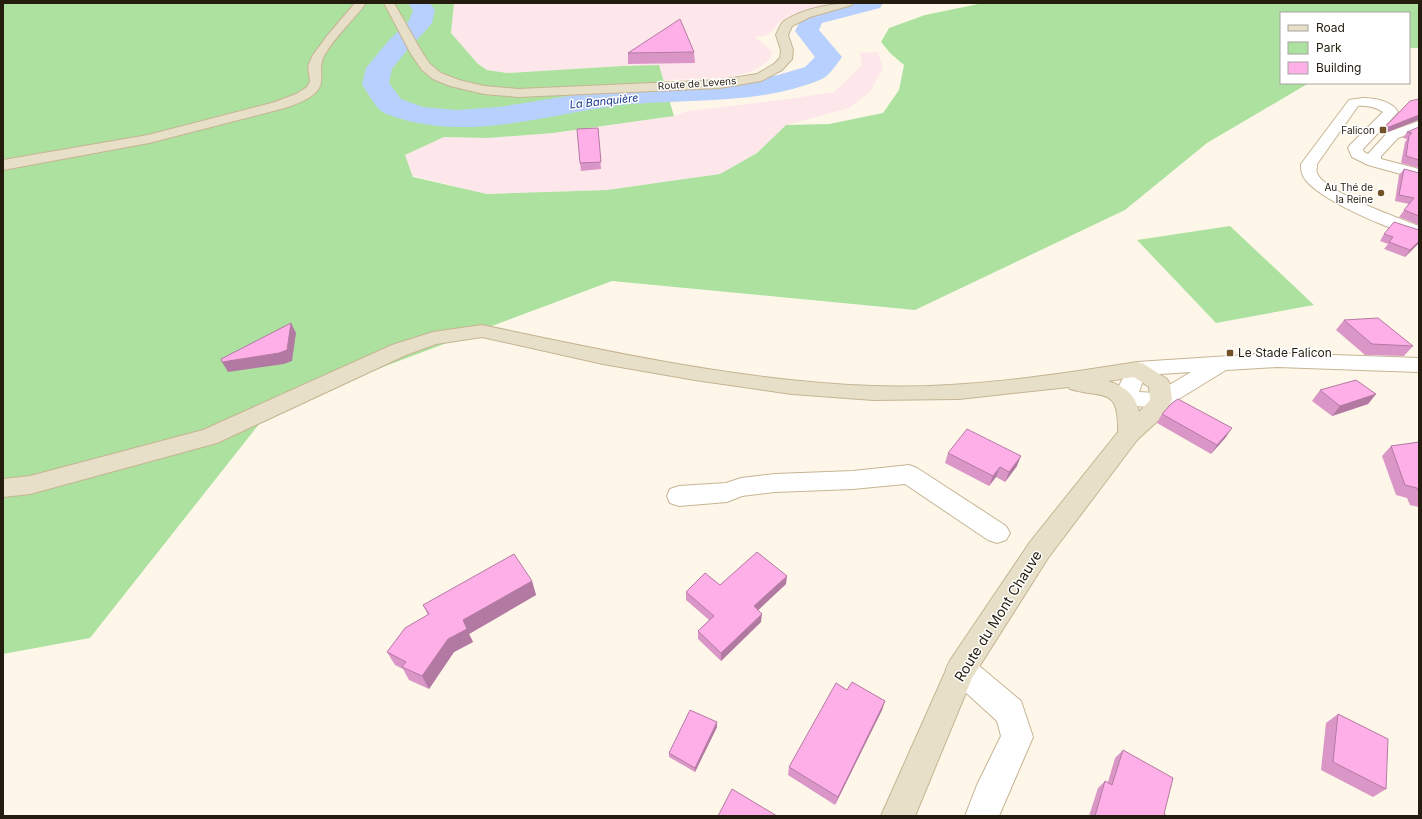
<svg xmlns="http://www.w3.org/2000/svg" width="1422" height="819" font-family="Inter,sans-serif">
	<style>
		.industrial { fill: #fde7eb }
		.green { fill: #ade1a0 }
		.lines { fill: none; stroke-linecap: round; stroke-linejoin: round }
		.river { fill: #b8d0fe; fill-rule: evenodd }
		.street-casing { stroke: #c6b493; stroke-width: 2 }
		.secondary-casing { stroke: #c6b493; stroke-width: 2 }
		.street { fill: #fff; fill-rule: evenodd }
		.secondary { fill: #e7dfc7; fill-rule: evenodd }
		.wall { fill: #da96c7 }
		.shaded-wall { fill: #b27aa2 }
		.building { fill: #feafe7; stroke: #b27aa2 }
		.poi-dot { fill: #735129; stroke: #fff; stroke-width: 1.5 }
		.labels { text-anchor: middle; stroke-width: 3; stroke-linejoin: round; paint-order: stroke }
		.far-street-label { font-size: 10px; fill: #231c0f; stroke: #fff }
		.far-poi-label { font-size: 10px; fill: #231c0f; stroke: #fff; text-anchor: end }
		.far-water-label { font-size: 11px; font-style: italic; fill: #16388d; stroke: #fff }
		.poi-label { font-size: 12px; fill: #231c0f; stroke: #fff; text-anchor: start }
		.near-street-label { font-size: 14px; fill: #231c0f; stroke: #fff }
	</style>
	<rect width="100%" height="100%" fill="#fef7e9"/>
	<g class="industrial">
		<polygon points="454,3 831,3 790,15 778,23 774,30 764,36 755,37 772,51 770,59 759,68 747,73 724,78 664,80 659,72 658,66 622,66 507,73 487,70 478,64 451,33"/>
		<polygon points="878,52 883,68 870,92 849,108 786,125 757,153 720,174 607,190 487,194 413,176 404,155 444,137 488,138 553,133 674,116 688,111 788,99 834,92 862,65 860,53"/>
	</g>
	<g class="green">
		<polygon points="3,3 454,3 451,33 478,64 487,70 507,73 622,66 659,65 674,116 553,133 488,138 444,137 405,155 413,177 487,194 607,190 720,174 757,153 786,125 829,124 883,113 899,90 904,65 890,53 881,42 889,28 925,15 983,3 1419,3 1419,48 1409,48 1409,13 1281,13 1281,83 1309,83 1207,143 1125,210 915,310 612,281 271,409 90,638 3,654"/>
		<polygon points="1230,226 1314,305 1216,323 1137,240"/>
	</g>
	<g class="lines">
		<path class="river" d="M 408,3 L 430,3 L 435,10 L 432,23 L 428,28 L 408,49 L 392,69 L 389,83 L 401,99 L 423,107 L 457,110 L 499,107 L 588,93 L 632,88 L 718,84 L 778,75 L 805,67 L 815,57 L 795,31 L 804,14 L 846,3 L 883,3 L 880,8 L 822,23 L 819,30 L 842,57 C 837,64 829,76 822,79 C 764,104 692,99 631,104 C 562,111 486,137 418,123 C 411,122 386,115 381,111 C 375,106 366,91 362,84 L 366,68 L 370,63 L 390,39 L 409,21 L 413,10 Z"/>
		<g class="street-casing">
			<g id="street">
				<path d="M 1363,98 C 1375,98 1392,101 1398,112 L 1363,149 L 1364,152 L 1368,154 L 1388,132 L 1419,121 L 1419,130 L 1398,138 L 1381,156 L 1381,159 L 1419,169 L 1419,179 L 1368,165 L 1352,157 L 1348,148 L 1350,145 L 1383,112 C 1375,107 1368,105 1358,106 L 1317,164 C 1317,167 1316,171 1317,173 C 1324,192 1399,218 1419,226 L 1419,237 C 1393,231 1315,199 1303,176 C 1301,172 1301,168 1301,164 L 1349,100 Z"/>
				<path d="M 1277,353 L 1419,358 L 1419,372 L 1277,367 L 1226,370 L 1169,405 L 1155,408 L 1137,406 L 1135,410 L 1127,413 L 1119,410 L 1116,405 L 1117,400 L 1108,397 L 1105,392 L 1108,387 L 1116,385 L 1119,386 L 1130,364 L 1137,362 ZM 1191,372 L 1156,393 L 1139,392 L 1145,375 Z"/>
				<polygon points="909,465 917,468 1006,526 1010,533 1006,540 997,543 988,540 905,484 853,489 775,492 742,496 727,502 679,506 670,503 667,496 670,489 679,486 726,483 741,478 775,474 853,471"/>
				<polygon points="961,655 971,659 1021,701 1033,737 999,816 965,816 977,785 1001,736 997,721 951,679 946,669 951,659"/>
			</g>
		</g>
		<g class="secondary-casing">
			<g id="secondary">
				<path d="M 355,3 L 366,3 C 353,21 335,36 324,56 C 317,70 326,80 317,91 C 309,100 296,104 285,108 L 149,143 L 3,170 L 3,160 L 148,135 L 275,102 L 296,94 L 307,87 L 310,81 L 308,66 L 313,55 L 327,36 Z"/>
				<path d="M 384,3 L 394,3 L 423,54 L 430,64 L 441,73 L 459,80 L 484,86 L 518,89 L 720,80 L 757,74 L 774,64 L 780,58 L 781,50 L 776,35 C 778,31 780,24 784,21 C 801,9 833,3 853,3 L 852,5 L 810,17 L 792,26 L 788,35 L 793,50 L 792,59 L 782,70 L 761,81 L 720,88 L 518,97 L 484,94 L 450,86 L 433,79 L 422,70 L 411,54 Z"/>
				<path d="M 482,325 C 610,352 741,381 873,386 C 961,389 1050,376 1137,362 L 1144,364 L 1167,379 L 1170,384 L 1172,400 L 1162,417 L 1137,440 L 1048,558 L 972,678 L 915,816 L 881,816 L 951,659 L 1030,542 L 1118,432 C 1119,386 1104,399 1070,389 L 1069,387 L 959,399 L 873,400 L 792,394 L 695,380 L 603,364 L 482,337 L 436,344 L 406,355 L 217,443 L 30,494 L 3,497 L 3,479 L 30,476 L 203,430 L 392,345 L 433,332 ZM 1134,377 L 1149,387 L 1150,400 L 1139,412 C 1136,395 1124,386 1108,381 Z"/>
			</g>
		</g>
		<use href="#street" class="street"/>
		<use href="#secondary" class="secondary"/>
	</g>
	<g class="wall">
		<polygon points="694,52 695,63 628,64 628,53"/>
		<polygon points="1419,99 1419,120 1418,120 1385,133 1382,132 1386,126"/>
		<polygon points="1419,127 1419,168 1401,163 1405,142 1407,139 1403,138 1407,132"/>
		<polygon points="598,128 601,169 581,171 580,163"/>
		<polygon points="1404,169 1419,173 1419,225 1399,217 1409,204 1395,201 1399,175"/>
		<polygon points="1384,234 1419,243 1405,257 1384,249 1388,244 1380,241"/>
		<polygon points="1344,320 1413,346 1404,356 1365,355 1336,330"/>
		<polygon points="1320,390 1376,394 1368,404 1332,416 1312,401"/>
		<polygon points="1162,414 1226,437 1211,454 1157,423"/>
		<polygon points="1419,442 1419,507 1410,505 1407,498 1396,495 1382,456 1391,446"/>
		<polygon points="948,453 1017,466 1005,482 996,477 989,486 945,463"/>
		<polygon points="532,581 536,595 469,634 473,642 454,652 429,689 409,680 403,669 395,665 387,652 428,615 423,605"/>
		<polygon points="786,584 758,610 761,622 721,661 698,639 698,631 709,620 686,600 686,592 720,585"/>
		<polygon points="847,690 885,701 882,710 835,805 788,775 789,767"/>
		<polygon points="1338,714 1386,789 1373,797 1321,770 1326,723"/>
		<polygon points="717,722 717,727 695,772 669,757 669,753"/>
		<polygon points="1123,750 1164,814 1167,816 1089,816 1098,788 1105,781 1108,782 1115,758"/>
	</g>
	<g class="shaded-wall">
		<polygon points="1419,115 1418,120 1385,133 1389,127"/>
		<polygon points="1419,241 1419,243 1405,257 1410,250"/>
		<polygon points="291,323 296,333 292,361 284,364 228,372 222,362"/>
		<polygon points="1376,394 1368,404 1332,416 1340,406"/>
		<polygon points="1232,428 1226,437 1211,454 1217,445"/>
		<polygon points="1021,456 1017,466 1005,482 1009,472"/>
		<polygon points="1000,467 996,477 989,486 993,476"/>
		<polygon points="787,576 786,584 753,615 754,606"/>
		<polygon points="532,581 536,595 469,634 473,642 454,652 429,689 422,676 448,639 463,620"/>
		<polygon points="762,614 761,622 721,661 721,653"/>
		<polygon points="885,701 882,710 835,805 838,797"/>
		<polygon points="717,722 717,727 695,772 695,768"/>
	</g>
	<g class="building">
		<polygon points="680,19 694,52 628,53"/>
		<polygon points="1419,99 1419,115 1389,127 1386,126 1410,101"/>
		<polygon points="1419,127 1419,160 1406,156 1409,136 1412,133 1407,132"/>
		<polygon points="598,128 601,162 580,163 577,129"/>
		<polygon points="1404,169 1419,173 1419,216 1404,210 1414,198 1399,195"/>
		<polygon points="1394,222 1419,230 1419,241 1410,250 1389,242 1393,237 1384,234"/>
		<polygon points="1378,318 1413,346 1372,344 1344,320"/>
		<polygon points="291,323 287,350 279,353 222,362 221,359"/>
		<polygon points="1356,380 1376,394 1340,406 1320,390"/>
		<polygon points="1178,399 1232,428 1217,445 1162,414 1172,403"/>
		<polygon points="967,429 1021,456 1009,472 1000,467 993,476 948,453"/>
		<polygon points="1419,442 1419,493 1417,488 1405,485 1391,446"/>
		<polygon points="757,552 787,576 754,606 762,614 721,653 698,631 714,616 686,592 705,573 720,585"/>
		<polygon points="514,554 532,581 463,620 467,629 448,639 422,676 402,667 406,662 387,652 405,628 429,614 423,605"/>
		<polygon points="852,682 885,701 838,797 789,767 836,683 847,690"/>
		<polygon points="690,710 717,722 695,768 669,753"/>
		<polygon points="1338,714 1388,739 1386,789 1333,762"/>
		<polygon points="1123,750 1173,778 1164,814 1167,816 1095,816 1105,781 1112,785"/>
		<polygon points="732,789 777,816 718,816"/>
	</g>
	<g class="poi-dot">
		<rect x="1379" y="126" width="8" height="8" rx="2"/>
		<circle cx="1381" cy="193" r="4"/>
		<rect x="1226" y="349" width="8" height="8" rx="2"/>
	</g>
	<g class="labels">
		<g class="far-street-label">
			<text transform="translate(697 83) rotate(-4)" y="4">Route de Levens</text>
		</g>
		<g class="far-poi-label">
			<text x="1375" y="134">Falicon</text>
			<text x="1373" y="191">Au Thé de<tspan x="1373" dy="12">la Reine</tspan></text>
		</g>
		<g class="far-water-label">
			<text transform="translate(604 101) rotate(-6)" y="4">La Banquière</text>
		</g>
		<g class="poi-label">
			<text x="1238" y="357">Le Stade Falicon</text>
		</g>
		<g class="near-street-label">
			<text transform="translate(998 616) rotate(-58)" y="5">Route du Mont Chauve</text>
		</g>
	</g>
	<rect width="1422" height="819" fill="none" stroke="#231c0f" stroke-width="8"/>
	<rect x="1280" y="12" width="130" height="72" fill="#ffffff" stroke="#a7a49f"/>
	<rect x="1288" y="25" width="20" height="6" fill="#e7dfc7" stroke="#a7a49f"/>
	<text x="1316" y="32" font-size="12" fill="#231c0f">Road</text>
	<rect x="1288" y="42" width="20" height="12" fill="#ade1a0" stroke="#a7a49f"/>
	<text x="1316" y="52" font-size="12" fill="#231c0f">Park</text>
	<rect x="1288" y="62" width="20" height="12" fill="#feafe7" stroke="#a7a49f"/>
	<text x="1316" y="72" font-size="12" fill="#231c0f">Building</text>
</svg>
